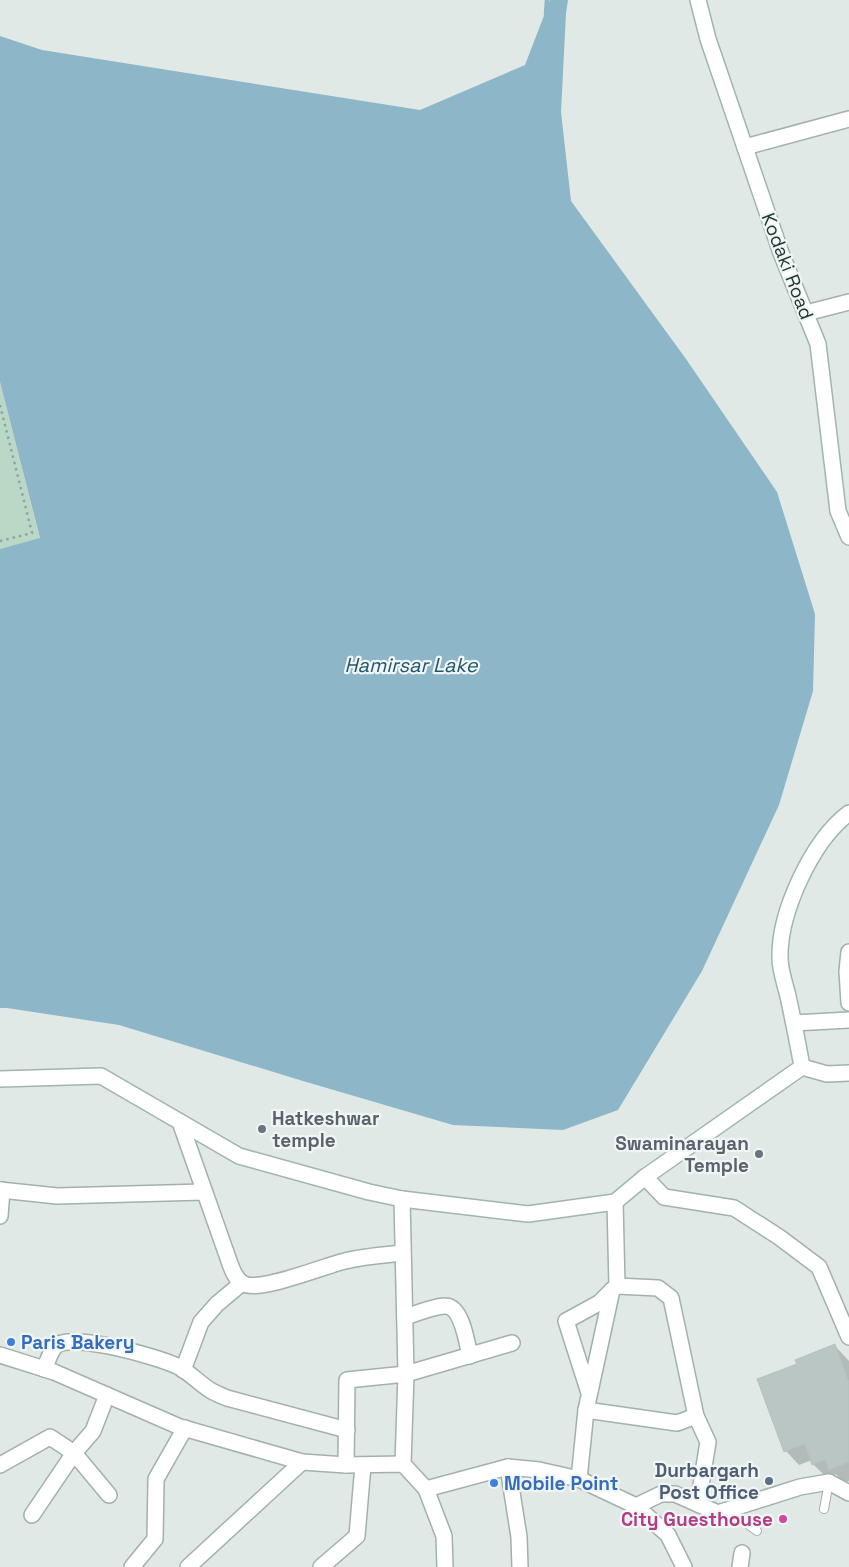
<svg xmlns="http://www.w3.org/2000/svg" width="849" height="1567" font-family="'Space Grotesk',sans-serif">
	<style>
		.green { fill: #bbd8c7 }
		.water { fill: #8db6c9 }
		.shadow { fill: #0003 }
		.lines { fill: none; stroke-linecap: round; stroke-linejoin: round }
		.stream { stroke: #8db6c9; stroke-width: 4.5 }
		.building { fill: #b9c6c3; stroke: #b3c2be }
		.lane-casing { stroke: #a3b0ad; stroke-width: 10 }
		.street-casing { stroke: #a3b0ad; stroke-width: 18 }
		.secondary-casing { stroke: #a0b4b0; stroke-width: 18 }
		.path { stroke: #83aaa4; stroke-width: 2.5; stroke-dasharray: 2.5 4; stroke-linecap: butt }
		.lane { stroke: #fff; stroke-width: 8 }
		.street { stroke: #fff; stroke-width: 15 }
		.secondary { stroke: #fff; stroke-width: 15 }
		.worship-dot { fill: #6b7280; stroke: #f0f6f4; stroke-width: 2 }
		.shop-dot { fill: #3f7fe0; stroke: #f0f6f4; stroke-width: 2 }
		.service-dot { fill: #5c6f8a; stroke: #f0f6f4; stroke-width: 2 }
		.hotel-dot { fill: #d1479c; stroke: #f0f6f4; stroke-width: 2 }
		.labels { text-anchor: middle; stroke-width: 4.5; stroke-linejoin: round; paint-order: stroke }
		.street-label { font-size: 19px; fill: #223835; stroke: #f0f6f4 }
		.worship-label { font-size: 19px; font-weight: bold; fill: #5b616d; stroke: #f0f6f4; text-anchor: start }
		.shop-label { font-size: 19px; font-weight: bold; fill: #366cbe; stroke: #f0f6f4; text-anchor: start }
		.service-label { font-size: 19px; font-weight: bold; fill: #4e5e75; stroke: #f0f6f4; text-anchor: end }
		.hotel-label { font-size: 19px; font-weight: bold; fill: #b23c85; stroke: #f0f6f4; text-anchor: end }
		.water-label { font-size: 20px; font-style: italic; fill: #23556d; stroke: #f0f6f4 }
	</style>
	<rect width="100%" height="100%" fill="#e0e9e6"/>
	<polygon class="green" points="0,382 40,539 0,549"/>
	<polygon class="water" points="550,0 568,0 566,13 561,112 571,201 686,359 777,492 815,614 813,691 779,805 702,971 618,1110 563,1130 453,1125 303,1081 119,1025 7,1008 0,1008 0,549 40,538 0,382 0,36 42,50 420,110 525,65"/>
	<polygon class="shadow" points="835,1346 849,1361 849,1481 844,1483 836,1474 827,1478 813,1464 812,1460 799,1465 786,1451 798,1365"/>
	<g class="lines">
		<polyline class="stream" points="546,14 547,0"/>
	</g>
	<polygon class="building" points="835,1344 849,1382 849,1462 829,1470 825,1460 812,1465 805,1444 784,1452 757,1379 797,1364 795,1360"/>
	<g class="lines">
		<g class="lane-casing">
			<g id="lane">
				<polyline points="824,1509 829,1482"/>
				<polyline points="728,1510 757,1531"/>
			</g>
		</g>
		<g class="street-casing">
			<g id="street">
				<polyline points="745,147 849,119"/>
				<polyline points="806,313 849,302"/>
				<polyline points="849,952 847,971 849,1003"/>
				<polyline points="794,1023 849,1020"/>
				<polyline points="802,1067 827,1074 849,1073"/>
				<path d="M 180,1122 L 228,1258 C 231,1267 235,1280 244,1284 C 261,1292 324,1266 345,1261 C 364,1256 384,1255 403,1253"/>
				<polyline points="645,1177 664,1197 734,1208 779,1237 819,1267 849,1337"/>
				<polyline points="0,1190 57,1196 203,1192"/>
				<polyline points="402,1199 406,1374 403,1464"/>
				<polyline points="0,1216 2,1190"/>
				<polyline points="617,1286 658,1288 671,1298 696,1416 708,1442 698,1504"/>
				<path d="M 405,1317 C 416,1314 436,1305 446,1306 C 462,1307 467,1343 470,1356"/>
				<polyline points="0,1355 54,1372 180,1427 302,1462 346,1465 403,1464 426,1489 508,1467 539,1470 579,1479 636,1506 668,1535 684,1567"/>
				<path d="M 44,1369 C 48,1362 50,1350 57,1345 C 74,1333 159,1357 179,1367 C 190,1373 199,1383 210,1390 C 215,1393 222,1396 227,1398 L 347,1430"/>
				<polyline points="183,1370 201,1322 217,1304 242,1283"/>
				<polyline points="589,1393 566,1321 599,1303 612,1290"/>
				<polyline points="586,1410 677,1423 696,1416"/>
				<polyline points="0,1465 50,1437 74,1453 109,1495"/>
				<polyline points="346,1465 347,1380 406,1374 512,1343"/>
				<polyline points="508,1467 519,1537 520,1567"/>
				<polyline points="579,1479 586,1410 612,1290 617,1286 615,1202"/>
				<polyline points="426,1489 444,1536 445,1567"/>
				<polyline points="636,1506 661,1494 675,1494 718,1513 800,1487 829,1482 849,1493"/>
				<polyline points="32,1515 74,1453 93,1431 107,1395"/>
				<polyline points="132,1567 155,1539 156,1479 185,1428"/>
				<polyline points="188,1567 302,1462"/>
				<polyline points="321,1567 357,1536 363,1465"/>
				<polyline points="740,1567 742,1553"/>
			</g>
		</g>
		<g class="secondary-casing">
			<g id="secondary">
				<polyline points="698,0 708,39 781,253 818,344 838,511 849,537"/>
				<path d="M 0,1079 L 101,1076 L 239,1156 L 369,1192 L 402,1199 L 528,1214 L 615,1202 L 645,1177 L 802,1067 C 798,1043 793,1020 788,996 C 785,984 780,970 780,958 C 779,912 812,841 849,813"/>
			</g>
		</g>
		<polyline class="path" points="0,405 32,533 0,541"/>
		<use href="#lane" class="lane"/>
		<use href="#street" class="street"/>
		<use href="#secondary" class="secondary"/>
	</g>
	<g class="worship-dot">
		<circle cx="262" cy="1129" r="5"/>
		<circle cx="759" cy="1154" r="5"/>
	</g>
	<g class="shop-dot">
		<circle cx="11" cy="1342" r="5"/>
		<circle cx="494" cy="1483" r="5"/>
	</g>
	<circle class="service-dot" cx="769" cy="1481" r="5"/>
	<circle class="hotel-dot" cx="783" cy="1519" r="5"/>
	<g class="labels">
		<g class="street-label">
			<text transform="translate(788 266) rotate(69)" y="7">Kodaki Road</text>
		</g>
		<g class="worship-label">
			<text x="272" y="1125">Hatkeshwar<tspan x="272" dy="22">temple</tspan></text>
			<text x="749" y="1150" text-anchor="end">Swaminarayan<tspan x="749" dy="22">Temple</tspan></text>
		</g>
		<g class="shop-label">
			<text x="21" y="1349">Paris Bakery</text>
			<text x="504" y="1490">Mobile Point</text>
		</g>
		<g class="service-label">
			<text x="759" y="1477">Durbargarh<tspan x="759" dy="22">Post Office</tspan></text>
		</g>
		<g class="hotel-label">
			<text x="773" y="1526">City Guesthouse</text>
		</g>
		<g class="water-label">
			<text x="411" y="672">Hamirsar Lake</text>
		</g>
	</g>
</svg>
